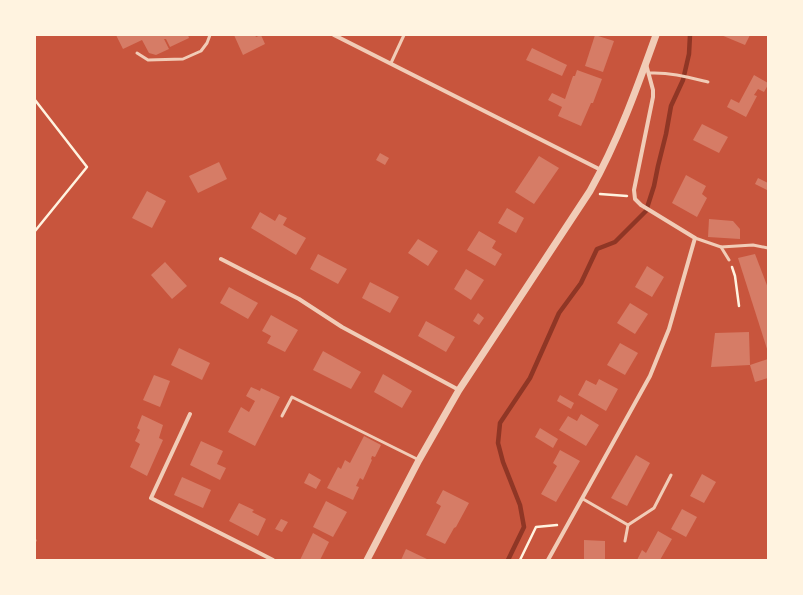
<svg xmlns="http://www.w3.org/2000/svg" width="803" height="595" font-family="Inter,sans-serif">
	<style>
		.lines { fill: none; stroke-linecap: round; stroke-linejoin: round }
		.stream { stroke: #8f3625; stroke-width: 4.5 }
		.building { fill: #d67c66 }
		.path { stroke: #fff3e0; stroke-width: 2.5 }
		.service { stroke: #f1ccb7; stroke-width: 3 }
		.minor { stroke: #f1ccb7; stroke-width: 4 }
		.tertiary { stroke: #f1ccb7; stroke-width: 7 }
	</style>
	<rect width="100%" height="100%" fill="#c8553d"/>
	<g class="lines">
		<polyline class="stream" points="508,560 524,527 520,505 503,462 498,443 500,423 530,378 559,313 581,283 597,249 615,242 646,211 654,186 658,166 666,134 671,106 683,80 689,54 690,35"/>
	</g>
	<g class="building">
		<polygon points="116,35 188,35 189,38 170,47 166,39 164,39 169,49 156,55 149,53 142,40 123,49"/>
		<polygon points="234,35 255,35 256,37 261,35 265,44 243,55"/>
		<polygon points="595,35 614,41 603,72 585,66"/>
		<polygon points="721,35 750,35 745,45"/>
		<polygon points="532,48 567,65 562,76 526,60"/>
		<polygon points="577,70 602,79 593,103 591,103 581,126 558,116 562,107 548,100 552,93 565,99 573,76 575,76"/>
		<polygon points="754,75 768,83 768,85 764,92 758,89 754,95 757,96 746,117 727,107 731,99 739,103"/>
		<polygon points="702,124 728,137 719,153 693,140"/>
		<polygon points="380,153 389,158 385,165 376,160"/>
		<polygon points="539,156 559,168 534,204 515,192"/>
		<polygon points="219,162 227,179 198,193 189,176"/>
		<polygon points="686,175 706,186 702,194 707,198 697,217 672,203"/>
		<polygon points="758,178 768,183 767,190 755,184"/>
		<polygon points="147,191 166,201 152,228 132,218"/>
		<polygon points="507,208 524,218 516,233 498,223"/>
		<polygon points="260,212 275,221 279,214 287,218 283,225 306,238 296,255 251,228"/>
		<polygon points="709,219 733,221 740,229 740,239 708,237"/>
		<polygon points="479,231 496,241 492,248 502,254 495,266 467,250"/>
		<polygon points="418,239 438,251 428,266 408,253"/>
		<polygon points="318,254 347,269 338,284 310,269"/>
		<polygon points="755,254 768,288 768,352 738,258"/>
		<polygon points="165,262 187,286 172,299 151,275"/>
		<polygon points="647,266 664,277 652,297 635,287"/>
		<polygon points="466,269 484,280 471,300 454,289"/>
		<polygon points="370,282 399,297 390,313 362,298"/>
		<polygon points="229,287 258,303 248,319 220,303"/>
		<polygon points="630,303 648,314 635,334 617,323"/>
		<polygon points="478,313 484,318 479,325 473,321"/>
		<polygon points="271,315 298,330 285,352 267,343 271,336 262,331"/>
		<polygon points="426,321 455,337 446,352 418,336"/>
		<polygon points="749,332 750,365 711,367 715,333"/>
		<polygon points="620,343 638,353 625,375 607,365"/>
		<polygon points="179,348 210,363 202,380 171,365"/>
		<polygon points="323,351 361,372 351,389 313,370"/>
		<polygon points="768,359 768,378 755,382 750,365"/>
		<polygon points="383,374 412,391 402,408 374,392"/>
		<polygon points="154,375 170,381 160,407 143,400"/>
		<polygon points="599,379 618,389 606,411 578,395 586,380 596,385"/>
		<polygon points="251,387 260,391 261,388 280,397 255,446 228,432 241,407 249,412 255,401 246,396"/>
		<polygon points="560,395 574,403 571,409 557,401"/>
		<polygon points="581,414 599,425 586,446 559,430 568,416 577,421"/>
		<polygon points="142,415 163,425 159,438 163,440 147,476 130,467 140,444 135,441 140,430 137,428"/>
		<polygon points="540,428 558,439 553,448 535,437"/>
		<polygon points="364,436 381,445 375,457 372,456 371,459 372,460 363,480 360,478 356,486 359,487 353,500 327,488 338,467 341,469 345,460 350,463"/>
		<polygon points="201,441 223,451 217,464 226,468 220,480 190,465"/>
		<polygon points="560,450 580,461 556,502 541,494 557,466 553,463"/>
		<polygon points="636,455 650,463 627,506 611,498"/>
		<polygon points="309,473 321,480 316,489 304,483"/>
		<polygon points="702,474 716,482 704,503 690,496"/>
		<polygon points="182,477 211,490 203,508 174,495"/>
		<polygon points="443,490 469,503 456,527 454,528 445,544 426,535 441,506 436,503"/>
		<polygon points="326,501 347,512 333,537 313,527"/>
		<polygon points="239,503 254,510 252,512 266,519 258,536 229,521"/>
		<polygon points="682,509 697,517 686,537 671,529"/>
		<polygon points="281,519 288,522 282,532 275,529"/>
		<polygon points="658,531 672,539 660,560 637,560 642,550 646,553"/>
		<polygon points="313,533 329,542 320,560 300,560"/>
		<polygon points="584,540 605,541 605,560 584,560"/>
		<polygon points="406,549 429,560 401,560"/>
	</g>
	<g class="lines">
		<g class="path">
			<polyline points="35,100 87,167 35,231"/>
			<polyline points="600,194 627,196"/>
			<polyline points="732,267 735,276 739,306"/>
			<polyline points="35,540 35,541"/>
			<polyline points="520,560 536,527 557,525"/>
		</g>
		<g class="service">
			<polyline points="137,53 148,60 183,59 201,51 207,43 210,35"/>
			<polyline points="391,63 404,35"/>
			<path d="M 649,73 C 670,72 688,77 708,82"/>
			<polyline points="695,238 721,247 729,260"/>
			<polyline points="721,247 753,245 768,248"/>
			<polyline points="282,416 292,397 419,460"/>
			<polyline points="583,499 628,525"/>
			<polyline points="625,541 628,525 654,508 671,475"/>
		</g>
		<g class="minor">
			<polyline points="334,35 601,170"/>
			<polyline points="221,259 299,299 342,327 459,390"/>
			<polyline points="190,414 151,498 273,560"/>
			<polyline points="548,560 650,376 669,329 695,238 641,205 635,199 634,190 653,97 653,90 646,64"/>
		</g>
		<path class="tertiary" d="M 367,560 L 419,460 L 459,390 L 590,191 C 618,141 637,88 656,35"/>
	</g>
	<rect width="803" height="595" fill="none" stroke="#fff3e0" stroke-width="72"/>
</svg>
